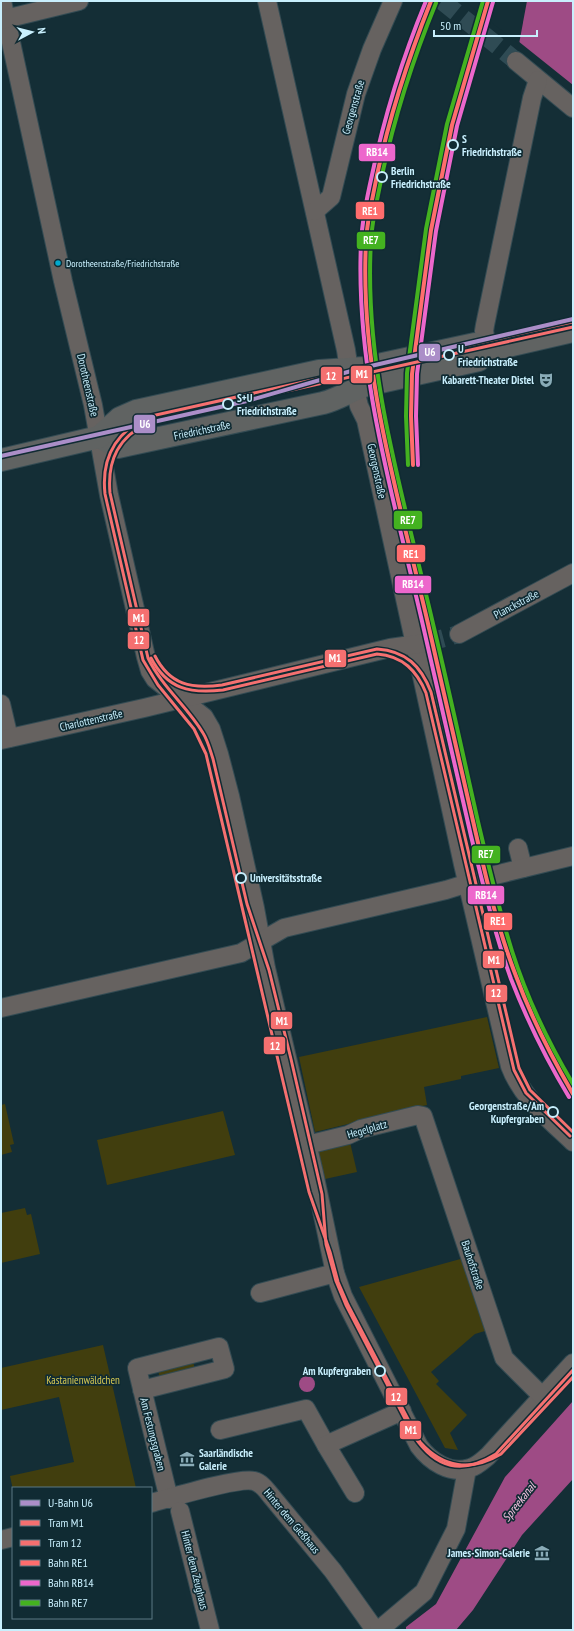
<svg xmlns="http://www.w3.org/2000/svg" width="574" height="1631" font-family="'PT Sans Narrow',sans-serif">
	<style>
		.green { fill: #413e0e }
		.water { fill: #9e4b85 }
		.pier { fill: #142e36 }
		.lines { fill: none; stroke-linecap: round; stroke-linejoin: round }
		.minor-tunnel { stroke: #2f4b54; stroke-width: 18; stroke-dasharray: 18 9; stroke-linecap: butt }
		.minor-casing { stroke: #334b53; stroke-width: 20 }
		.major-casing { stroke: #334b53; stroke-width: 24 }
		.minor { stroke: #666260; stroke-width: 18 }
		.major { stroke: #606362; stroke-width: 22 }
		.tram { stroke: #5e6568; stroke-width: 1 }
		.rail-1-casing { stroke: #102b33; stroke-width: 7 }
		.rail-2-casing { stroke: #102b33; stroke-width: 7 }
		.rail-3-casing { stroke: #102b33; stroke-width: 7 }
		.rail-1 { stroke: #ff6d6d; stroke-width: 4 }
		.rail-2 { stroke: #ed67cc; stroke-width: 4 }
		.rail-3 { stroke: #44b220; stroke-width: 4 }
		.tram-1-casing { stroke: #102b33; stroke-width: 6 }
		.tram-2-casing { stroke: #102b33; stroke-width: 6 }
		.tram-1 { stroke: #f57070; stroke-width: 3 }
		.tram-2 { stroke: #f57070; stroke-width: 3 }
		.metro-1-casing { stroke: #102b33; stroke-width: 7 }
		.metro-1 { stroke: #ab8ec8; stroke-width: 4 }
		.stop-dot { fill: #102b33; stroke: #c8effd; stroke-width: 2 }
		.bus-dot { fill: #00a9ce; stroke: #102b33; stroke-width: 1.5 }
		.labels { text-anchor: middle; stroke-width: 3.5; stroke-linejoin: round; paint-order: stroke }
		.bus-label { font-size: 10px; fill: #c8effd; stroke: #102b33; text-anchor: start }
		.street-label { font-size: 11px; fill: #c8effd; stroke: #102b33 }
		.stop-label { font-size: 11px; font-weight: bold; fill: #c8effd; stroke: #102b33; text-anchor: start }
		.poi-label { font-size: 11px; font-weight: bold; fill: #c8effd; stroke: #102b33; text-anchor: end }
		.park-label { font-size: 11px; fill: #d9ca52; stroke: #102b33 }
		.water-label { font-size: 12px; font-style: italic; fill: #f5c3e1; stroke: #102b33 }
		.line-badge { stroke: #102b33; stroke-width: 1.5 }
		.badge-label { font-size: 11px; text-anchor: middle; font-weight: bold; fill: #fff }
	</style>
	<rect width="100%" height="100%" fill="#142e36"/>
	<g class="green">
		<polygon points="487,1017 499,1068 461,1076 461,1079 424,1087 427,1105 315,1132 299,1057"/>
		<polygon points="5,1104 14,1144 10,1145 12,1152 1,1155 1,1105"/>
		<polygon points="223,1111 235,1155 107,1185 97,1140"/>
		<polygon points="349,1138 357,1172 325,1179 317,1146"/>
		<polygon points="25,1208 27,1215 31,1214 40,1254 1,1263 1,1213"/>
		<polygon points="464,1258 488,1330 475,1334 431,1372 439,1381 436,1384 467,1415 450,1433 458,1450 445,1448 359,1287"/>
		<polygon points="103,1345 136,1488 13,1488 13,1490 10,1476 74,1462 59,1397 1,1410 1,1368"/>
		<polygon points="192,1358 196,1373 161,1382 157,1367"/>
	</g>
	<g class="water">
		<polygon points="468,1 573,1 573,85"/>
		<circle cx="307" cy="1384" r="8"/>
		<polygon points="573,1401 573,1479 522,1535 473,1610 456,1630 406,1630 406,1627 436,1604 505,1477"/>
	</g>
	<polygon class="pier" points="466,1 527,1 519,44 467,3"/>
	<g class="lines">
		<g class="minor-tunnel">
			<polyline points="442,1 516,61"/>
			<polyline points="426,643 459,634"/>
		</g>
		<g class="minor-casing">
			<g id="minor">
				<path d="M 2,1 L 63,281 L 93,405 L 109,495 L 146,657 L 150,671 L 155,679 L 204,717 L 211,729 L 219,754 L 230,796 L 255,908 L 266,968 L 314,1173 L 335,1273 L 343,1296 L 419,1446 C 430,1461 450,1475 470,1468 C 477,1466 482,1461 488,1456 L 573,1363"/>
				<polyline points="267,1 346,350 349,370"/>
				<polyline points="1,20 79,1"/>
				<polyline points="516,61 573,108"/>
				<polyline points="315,211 331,197 356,94 372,49 393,1"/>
				<polyline points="488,351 484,331 485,325 532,98 538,80"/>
				<path d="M 355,389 L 359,406 L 366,420 L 463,864 L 510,1066 C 522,1098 549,1119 573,1142"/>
				<polyline points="459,634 573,573"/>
				<polyline points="1,704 9,738"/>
				<polyline points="1,740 144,708 390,648 425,643"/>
				<polyline points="518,848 523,868"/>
				<polyline points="1,1008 241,953 284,928 446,890 491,876 573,856"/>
				<polyline points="307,1145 348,1135 361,1129 418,1115 423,1116 504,1358 542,1396"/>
				<polyline points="260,1293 335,1273"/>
				<polyline points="142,1390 225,1369 219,1347 137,1368 144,1397 169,1499"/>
				<polyline points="220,1430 306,1409 326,1445"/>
				<polyline points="355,1493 326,1445 402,1411"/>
				<path d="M 151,1503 C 170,1498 239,1477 254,1481 C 262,1483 267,1491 272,1497 L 333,1571 L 375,1630"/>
				<polyline points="180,1511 210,1630"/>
				<polyline points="1,1540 13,1537"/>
				<polyline points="379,1630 424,1592 456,1529 467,1469"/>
			</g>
		</g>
		<g class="major-casing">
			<g id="major">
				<path d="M 99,437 L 118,447 L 127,445 L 323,403 C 339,399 351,390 367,385 L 479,360 L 486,351 L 573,331"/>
				<polyline points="1,460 99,437 120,418 136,411 319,371 364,368 475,344 486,351"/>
			</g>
		</g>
		<use href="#minor" class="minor"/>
		<use href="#major" class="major"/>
		<polyline class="tram" points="322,1194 335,1251"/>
		<g class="rail-1-casing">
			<g id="rail-1">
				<path d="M 431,1 C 408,59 390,114 377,175 C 373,197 367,219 366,242 C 359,374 400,501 429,628 C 445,697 460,765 476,834 C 487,882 498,930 516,976 C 531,1017 551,1056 573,1094"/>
				<polyline points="413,465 411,416 412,374 431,230 452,125 488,1"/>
			</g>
		</g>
		<g class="rail-2-casing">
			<g id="rail-2">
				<path d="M 426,1 C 402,59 385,113 372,175 C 367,197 362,220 361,243 C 355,375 395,502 424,630 C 440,698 455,767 471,836 C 483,884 494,932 511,979 C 527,1020 546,1059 569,1097"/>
				<polyline points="418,465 416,416 417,374 436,231 457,126 493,2"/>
			</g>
		</g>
		<g class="rail-3-casing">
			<g id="rail-3">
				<path d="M 436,3 C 413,59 395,115 382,175 C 378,197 372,219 371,241 C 363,373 405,501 434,628 C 450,694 464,760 479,826 C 489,868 499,910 512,951 C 527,998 548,1042 573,1084"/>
				<polyline points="408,465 406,416 407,373 426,229 447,124 483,1"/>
			</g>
		</g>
		<use href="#rail-1" class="rail-1"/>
		<use href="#rail-2" class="rail-2"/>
		<use href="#rail-3" class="rail-3"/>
		<g class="tram-1-casing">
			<g id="tram-1">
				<path d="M 573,327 L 149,422 C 119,437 107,459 110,493 L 148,658 C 162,687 187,706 203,733 C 208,741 210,750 213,759 L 247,904 L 269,970 L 291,1059 L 322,1194 L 326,1244 L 336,1281 L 346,1305 L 414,1436 C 436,1469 462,1475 496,1454 L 573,1370"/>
				<path d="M 155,656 C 170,685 191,689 222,685 L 377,649 C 406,651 421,666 431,692 L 519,1068 L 530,1090 L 573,1132"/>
			</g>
		</g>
		<g class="tram-2-casing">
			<g id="tram-2">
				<path d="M 572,322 L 147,417 C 115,433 101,458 105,494 L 143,660 L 158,685 L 194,729 L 206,754 L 309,1192 L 330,1252 L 338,1282 L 348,1305 L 420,1442 C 443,1468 471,1472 501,1454 L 573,1377"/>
				<path d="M 151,658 C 167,689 190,694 223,690 L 377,654 C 403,656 417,671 426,693 L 514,1070 L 526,1093 L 570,1136"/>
			</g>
		</g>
		<use href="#tram-1" class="tram-1"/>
		<use href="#tram-2" class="tram-2"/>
		<g class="metro-1-casing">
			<polyline id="metro-1" points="1,456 247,401 358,369 573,319"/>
		</g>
		<use href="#metro-1" class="metro-1"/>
	</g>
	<defs>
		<g id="theatre-bare" transform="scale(1.2)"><path d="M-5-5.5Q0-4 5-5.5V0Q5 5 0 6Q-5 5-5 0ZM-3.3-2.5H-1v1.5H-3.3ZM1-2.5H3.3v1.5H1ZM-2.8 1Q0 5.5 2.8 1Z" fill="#89abb7" stroke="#102b33" stroke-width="2.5" paint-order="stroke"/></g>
		<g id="museum-bare" transform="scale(1.2)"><path d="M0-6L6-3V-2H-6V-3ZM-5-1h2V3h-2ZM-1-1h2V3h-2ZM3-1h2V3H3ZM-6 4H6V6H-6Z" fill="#89abb7" stroke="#102b33" stroke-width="2.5" paint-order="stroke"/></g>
	</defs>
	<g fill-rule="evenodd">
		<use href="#theatre-bare" x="546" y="380"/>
		<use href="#museum-bare" x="187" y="1459"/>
		<use href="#museum-bare" x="542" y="1553"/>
	</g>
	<g class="stop-dot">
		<circle cx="453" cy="145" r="5"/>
		<circle cx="382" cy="177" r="5"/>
		<circle cx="449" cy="355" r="5"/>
		<circle cx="228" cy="404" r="5"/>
		<circle cx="241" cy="878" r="5"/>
		<circle cx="553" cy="1112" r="5"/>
		<circle cx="380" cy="1371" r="5"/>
	</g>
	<circle class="bus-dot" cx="58" cy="263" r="3.5"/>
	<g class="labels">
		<g class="bus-label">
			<text x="66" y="267">Dorotheenstraße/Friedrichstraße</text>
		</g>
		<g class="street-label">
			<text transform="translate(353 107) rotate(-74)" y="4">Georgenstraße</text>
			<text transform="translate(88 385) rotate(77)" y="4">Dorotheenstraße</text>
			<text transform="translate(202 430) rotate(-12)" y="4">Friedrichstraße</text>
			<text transform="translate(377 471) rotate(78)" y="4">Georgenstraße</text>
			<text transform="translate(516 604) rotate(-28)" y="4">Planckstraße</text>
			<text transform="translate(91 720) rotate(-13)" y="4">Charlottenstraße</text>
			<text transform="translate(367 1129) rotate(-16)" y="4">Hegelplatz</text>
			<text transform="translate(473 1265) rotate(72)" y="4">Bauhofstraße</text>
			<text transform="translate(153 1434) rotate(76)" y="4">Am Festungsgraben</text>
			<text transform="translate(292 1521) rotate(50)" y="4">Hinter dem Gießhaus</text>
			<text transform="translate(195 1570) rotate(76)" y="4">Hinter dem Zeughaus</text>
		</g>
		<g class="stop-label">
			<text x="462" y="143">S<tspan x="462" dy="13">Friedrichstraße</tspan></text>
			<text x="391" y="175">Berlin<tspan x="391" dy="13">Friedrichstraße</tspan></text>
			<text x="458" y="353">U<tspan x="458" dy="13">Friedrichstraße</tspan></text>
			<text x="237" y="402">S+U<tspan x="237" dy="13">Friedrichstraße</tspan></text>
			<text x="250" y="882">Universitätsstraße</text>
			<text x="544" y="1110" text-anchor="end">Georgenstraße/Am<tspan x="544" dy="13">Kupfergraben</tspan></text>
			<text x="371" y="1375" text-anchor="end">Am Kupfergraben</text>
		</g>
		<g class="poi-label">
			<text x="534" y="384">Kabarett-Theater Distel</text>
			<text x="199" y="1457" text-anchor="start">Saarländische<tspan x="199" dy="13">Galerie</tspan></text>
			<text x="530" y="1557">James-Simon-Galerie</text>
		</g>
		<g class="park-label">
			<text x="83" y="1384">Kastanienwäldchen</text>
		</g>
		<g class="water-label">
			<text transform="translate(519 1502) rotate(-52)" y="4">Spreekanal</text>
		</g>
	</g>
	<g class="line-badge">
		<rect x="358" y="143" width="38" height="19" rx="4" fill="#ed67cc"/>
		<rect x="355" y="201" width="30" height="19" rx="4" fill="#ff6d6d"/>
		<rect x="356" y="231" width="30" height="19" rx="4" fill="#44b220"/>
		<rect x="418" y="343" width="23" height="19" rx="4" fill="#ab8ec8"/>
		<rect x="350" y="365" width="23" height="19" rx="4" fill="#f57070"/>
		<rect x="320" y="366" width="23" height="19" rx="4" fill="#f57070"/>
		<rect x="133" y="414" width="23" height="20" rx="4" fill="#ab8ec8"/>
		<rect x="393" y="510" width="30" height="20" rx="4" fill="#44b220"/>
		<rect x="396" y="544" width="30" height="19" rx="4" fill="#ff6d6d"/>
		<rect x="394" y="575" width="38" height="19" rx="4" fill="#ed67cc"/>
		<rect x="127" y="608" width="23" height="19" rx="4" fill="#f57070"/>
		<rect x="127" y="631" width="23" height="19" rx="4" fill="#f57070"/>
		<rect x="324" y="649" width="23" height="19" rx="4" fill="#f57070"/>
		<rect x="471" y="845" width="30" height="19" rx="4" fill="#44b220"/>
		<rect x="467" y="885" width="38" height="20" rx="4" fill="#ed67cc"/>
		<rect x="483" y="912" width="30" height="19" rx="4" fill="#ff6d6d"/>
		<rect x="482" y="950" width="23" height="19" rx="4" fill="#f57070"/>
		<rect x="485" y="984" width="23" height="19" rx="4" fill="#f57070"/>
		<rect x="270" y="1011" width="23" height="19" rx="4" fill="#f57070"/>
		<rect x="263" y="1036" width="23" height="19" rx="4" fill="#f57070"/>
		<rect x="385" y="1387" width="23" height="19" rx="4" fill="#f57070"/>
		<rect x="399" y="1420" width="23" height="20" rx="4" fill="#f57070"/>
	</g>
	<g class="badge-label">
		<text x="377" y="156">RB14</text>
		<text x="370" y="215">RE1</text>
		<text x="371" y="244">RE7</text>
		<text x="430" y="356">U6</text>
		<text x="362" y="378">M1</text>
		<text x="331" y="380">12</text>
		<text x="145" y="428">U6</text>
		<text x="408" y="524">RE7</text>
		<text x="411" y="558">RE1</text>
		<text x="413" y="588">RB14</text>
		<text x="139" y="622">M1</text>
		<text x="139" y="644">12</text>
		<text x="335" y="662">M1</text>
		<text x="486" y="858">RE7</text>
		<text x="486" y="899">RB14</text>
		<text x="498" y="925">RE1</text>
		<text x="494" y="964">M1</text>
		<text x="496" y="997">12</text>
		<text x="282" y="1025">M1</text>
		<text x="275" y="1050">12</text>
		<text x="396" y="1401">12</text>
		<text x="411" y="1434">M1</text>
	</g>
	<rect width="574" height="1631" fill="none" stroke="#c8effd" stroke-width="4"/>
	<rect x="12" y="1487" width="140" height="132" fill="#102b33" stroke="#5a7984"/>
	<rect x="20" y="1500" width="20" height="6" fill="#ab8ec8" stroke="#5a7984"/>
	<text x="48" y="1507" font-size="12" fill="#c8effd">U-Bahn U6</text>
	<rect x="20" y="1520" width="20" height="6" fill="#f57070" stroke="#5a7984"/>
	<text x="48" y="1527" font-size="12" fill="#c8effd">Tram M1</text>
	<rect x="20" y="1540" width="20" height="6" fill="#f57070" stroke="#5a7984"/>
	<text x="48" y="1547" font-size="12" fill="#c8effd">Tram 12</text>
	<rect x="20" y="1560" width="20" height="6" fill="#ff6d6d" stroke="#5a7984"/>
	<text x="48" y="1567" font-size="12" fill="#c8effd">Bahn RE1</text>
	<rect x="20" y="1580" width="20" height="6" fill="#ed67cc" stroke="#5a7984"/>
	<text x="48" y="1587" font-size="12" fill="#c8effd">Bahn RB14</text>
	<rect x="20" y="1600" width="20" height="6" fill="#44b220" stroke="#5a7984"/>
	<text x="48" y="1607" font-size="12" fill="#c8effd">Bahn RE7</text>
	<g transform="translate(32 32) rotate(83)" stroke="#102b33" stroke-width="3" paint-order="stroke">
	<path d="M0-3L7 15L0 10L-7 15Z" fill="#c8effd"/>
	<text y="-6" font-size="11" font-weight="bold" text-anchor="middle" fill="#c8effd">N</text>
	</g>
	<path d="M434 30v6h103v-6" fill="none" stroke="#c8effd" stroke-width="2"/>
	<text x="440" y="30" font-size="12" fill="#c8effd" stroke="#102b33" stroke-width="3" paint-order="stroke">50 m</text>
</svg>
